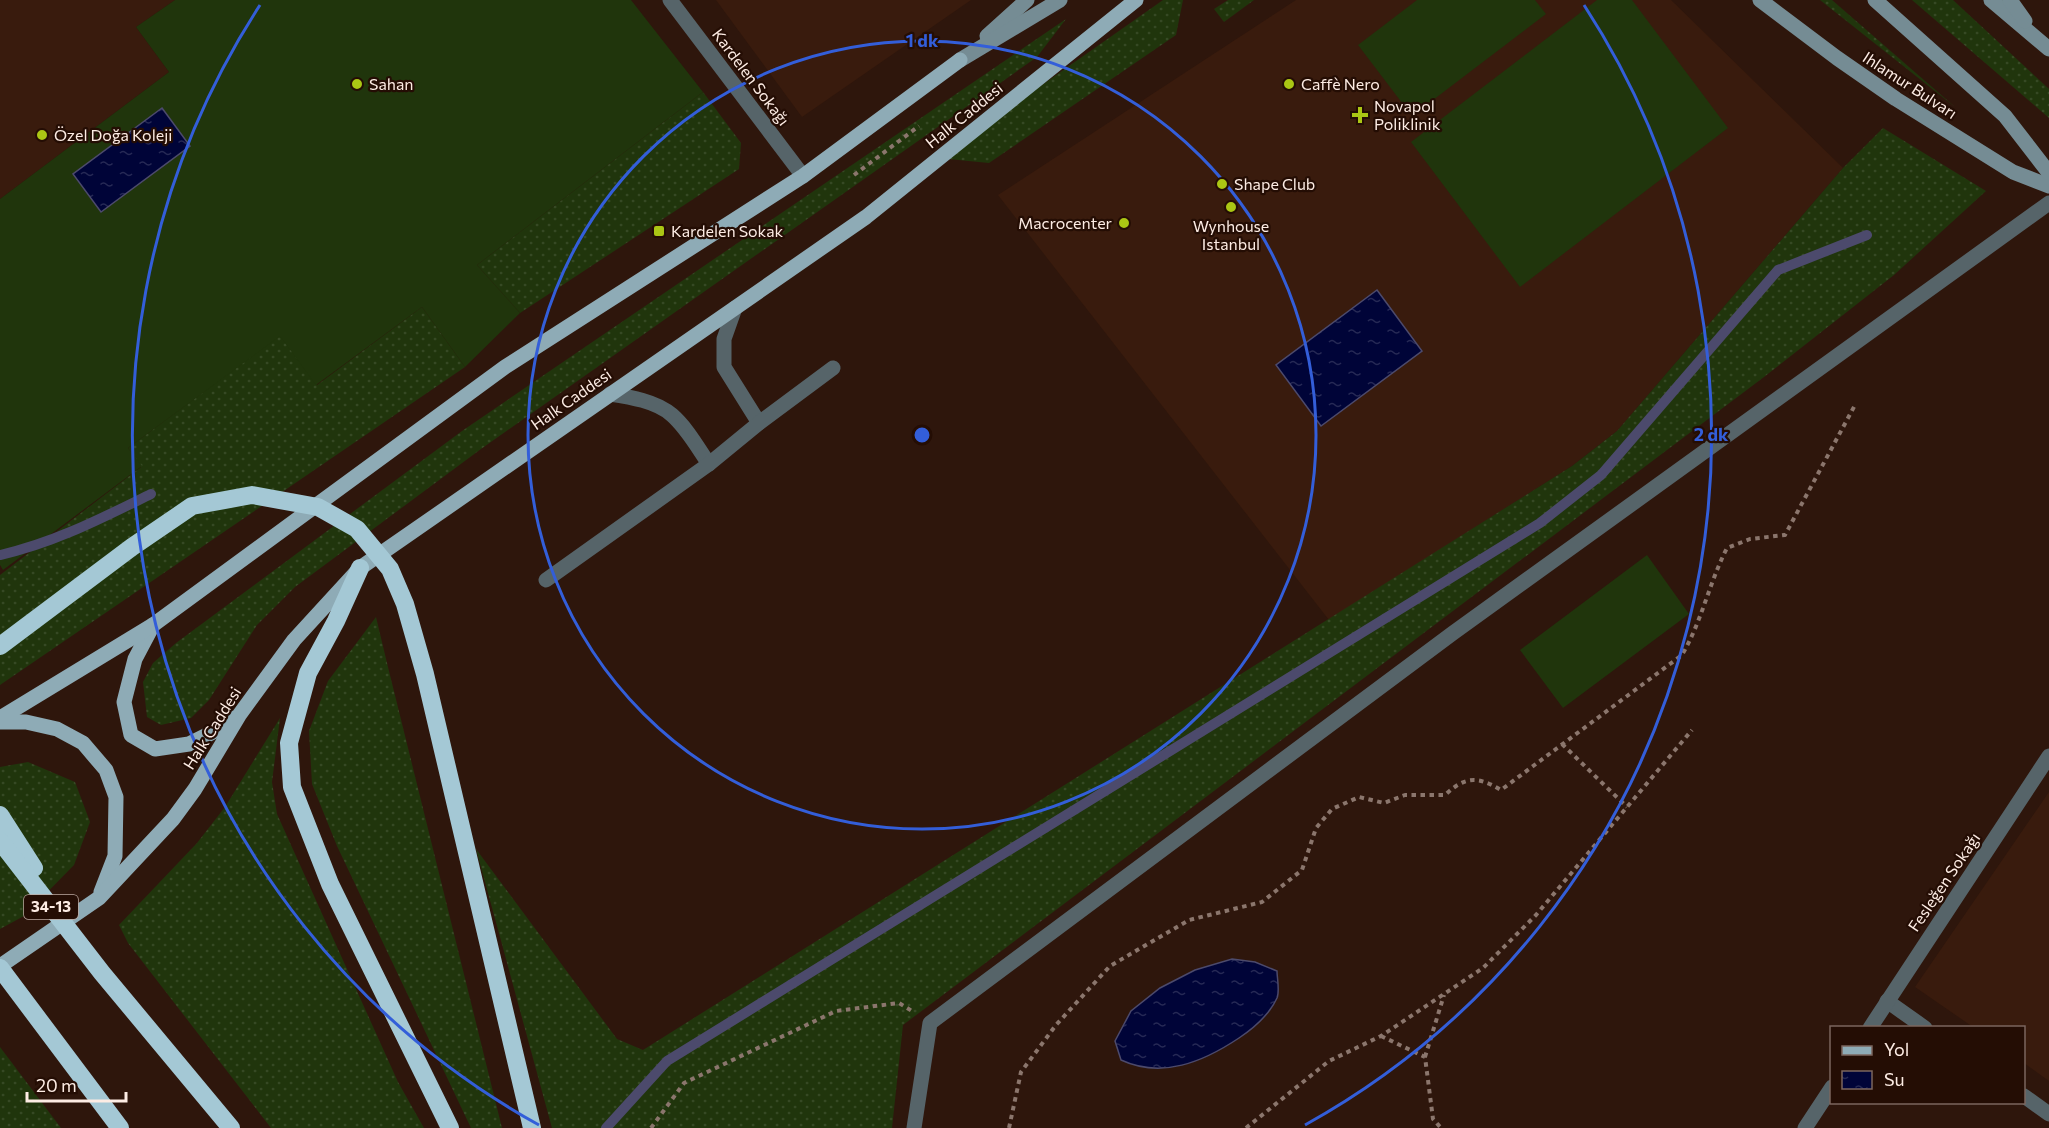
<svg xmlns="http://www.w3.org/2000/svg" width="2049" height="1128" font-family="Commissioner,sans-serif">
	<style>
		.built { fill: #391b0d }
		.grass { fill: url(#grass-dots) }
		.pitch { fill: #20350c }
		.water { fill: url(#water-ripples); stroke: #4c4a6c; stroke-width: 1.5 }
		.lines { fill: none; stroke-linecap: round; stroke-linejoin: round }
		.stream { stroke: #4c4a6c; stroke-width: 10 }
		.path { stroke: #8b766d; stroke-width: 4; stroke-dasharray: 4.5 4.5; stroke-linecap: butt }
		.service { stroke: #566469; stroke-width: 15 }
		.minor { stroke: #566469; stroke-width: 15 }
		.tertiary { stroke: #566469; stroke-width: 15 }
		.secondary { stroke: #758c94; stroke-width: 15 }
		.primary { stroke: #8eabb6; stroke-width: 15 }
		.motorway { stroke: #a4c8d5; stroke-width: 18 }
		.ring { fill: none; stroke: #335ed9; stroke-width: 3 }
		.poi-dot { fill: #abc614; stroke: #240d04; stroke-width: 2 }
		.labels { text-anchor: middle; stroke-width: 4.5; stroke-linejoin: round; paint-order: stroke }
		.shield { fill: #240d04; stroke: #bca9a1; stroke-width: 1.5 }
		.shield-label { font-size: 15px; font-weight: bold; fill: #fdece4 }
		.street-label { font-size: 16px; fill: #fdece4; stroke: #240d04 }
		.poi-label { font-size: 16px; fill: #fdece4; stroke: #240d04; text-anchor: start }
		.centre { fill: #335ed9; stroke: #240d04; stroke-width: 3 }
		.ring-label { font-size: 18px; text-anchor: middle; font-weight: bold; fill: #335ed9; stroke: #240d04; stroke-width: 4.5; stroke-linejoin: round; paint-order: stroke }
	</style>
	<defs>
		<pattern id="grass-dots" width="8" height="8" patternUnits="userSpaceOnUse" patternTransform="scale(1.5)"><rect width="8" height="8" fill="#20350c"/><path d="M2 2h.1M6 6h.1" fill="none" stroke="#364924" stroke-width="1.8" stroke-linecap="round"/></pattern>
		<pattern id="water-ripples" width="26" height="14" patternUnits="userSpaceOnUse" patternTransform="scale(1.5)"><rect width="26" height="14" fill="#000438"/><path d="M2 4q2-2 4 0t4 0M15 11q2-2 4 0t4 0" fill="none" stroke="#262955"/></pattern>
	</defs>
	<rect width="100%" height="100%" fill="#2e160c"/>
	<g class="built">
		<polygon points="0,0 175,0 136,27 169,72 0,199"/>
		<polygon points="716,0 971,0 802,117"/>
		<polygon points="1296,0 1671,0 1843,168 1617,431 1572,466 1329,620 998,195"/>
		<polygon points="2049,792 2049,1081 2024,1063 2024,1028 1973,1027 1915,987"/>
	</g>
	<g class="grass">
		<polygon points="1163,0 1183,0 1176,35 989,163 938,158"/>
		<polygon points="1228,0 1254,0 1224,22 1214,9"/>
		<polygon points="1820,0 1832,0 1955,107"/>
		<polygon points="1912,0 1953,0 2049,89 2049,118"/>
		<polygon points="1066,19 1037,57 481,449 295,587 257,625 209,700 191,718 161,725 147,717 143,682 153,663 176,643 462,431"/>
		<polygon points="703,92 741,143 739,169 520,313 477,265"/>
		<polygon points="1883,128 1986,191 1894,275 1764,377 903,1025 892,1128 552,1128 476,849 617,1039 643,1050 1572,466 1617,431 1843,168"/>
		<polygon points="422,307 465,367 0,685 0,575 141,467 128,448 280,335 317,385"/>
		<polygon points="376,617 387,663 502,1128 471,1128 337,846 312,784 309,731 328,681"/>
		<polygon points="280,718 272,782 277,814 398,1082 424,1128 271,1128 128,943 119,925 197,843 225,807"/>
		<polygon points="28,762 75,782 90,822 74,865 24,916 0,929 0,767"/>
		<polygon points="0,1047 61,1128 0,1128"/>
	</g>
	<g class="pitch">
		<polygon points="175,0 631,0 703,92 477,265 520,313 465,367 422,307 316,385 280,336 128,448 142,466 3,570 0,565 0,199 169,72 136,27"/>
		<polygon points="1417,0 1535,0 1546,14 1412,116 1358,45"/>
		<polygon points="1597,0 1632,0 1728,128 1520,287 1411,142"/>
		<polygon points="1647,555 1689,614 1563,708 1520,650"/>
	</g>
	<g class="water">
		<polygon points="162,108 190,146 101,212 73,174"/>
		<polygon points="1377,290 1422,351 1321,426 1276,365"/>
		<path d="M 1232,959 L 1255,962 L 1277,971 C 1277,978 1280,991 1277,998 C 1269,1015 1254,1028 1239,1038 C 1203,1062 1162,1079 1121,1060 L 1115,1041 L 1131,1011 L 1160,988 L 1195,970 Z"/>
	</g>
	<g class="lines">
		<g class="stream">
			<path d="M 0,555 C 54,543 102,518 151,494"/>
			<polyline points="606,1128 667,1061 1540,523 1601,475 1778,270 1867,235"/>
		</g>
		<g class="path">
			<polyline points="854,175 919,126"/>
			<polyline points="1562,744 1627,807"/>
			<polyline points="1381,1036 1425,1057 1433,1119 1441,1128"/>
			<polyline points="1425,1057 1444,995"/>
			<polyline points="651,1128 684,1083 836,1011 899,1003 912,1011"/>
			<path d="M 1009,1128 L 1021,1072 L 1056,1025 L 1110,966 L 1189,920 L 1262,902 L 1302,870 L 1316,828 L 1332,809 L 1359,797 L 1384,803 L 1405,795 L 1445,795 C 1465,776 1478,776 1501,790 L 1682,655 C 1702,621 1709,583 1727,548 L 1750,539 L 1785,535 L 1855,405"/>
			<polyline points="1246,1128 1329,1061 1381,1036 1483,968 1536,915 1692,730"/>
		</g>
		<g class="service">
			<polyline points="735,308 724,339 724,367 759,423"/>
			<path d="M 610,394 C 630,397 656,401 672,415 C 687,428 698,448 709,464"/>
			<polyline points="546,580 709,464 759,423 833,368"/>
			<polyline points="914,1128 930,1023 1453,633 2049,203"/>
		</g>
		<g class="minor">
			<polyline points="1887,1001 1925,1028"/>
			<polyline points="1870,1028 2049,756"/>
			<polyline points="2024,1096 2049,1114"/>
			<polyline points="1805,1128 1832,1087"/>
		</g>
		<polyline class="tertiary" points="670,0 803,176"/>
		<g class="secondary">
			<polyline points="1760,0 1837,58 1896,99 2013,172 2049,186"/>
			<polyline points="1875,0 2005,116 2049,173"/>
			<polyline points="1991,0 2049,49"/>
			<polyline points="2010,0 2025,21"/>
			<polyline points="987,36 1027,0"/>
			<polyline points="960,60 1060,0"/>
		</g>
		<g class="primary">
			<polyline points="153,625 135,659 124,702 131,735 155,749 189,744 217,730 234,718"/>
			<polyline points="0,718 153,625 505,367 803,176 960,60"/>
			<polyline points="0,722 26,722 57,729 83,743 106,770 116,797 115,856 101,892"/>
			<polyline points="0,966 99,898 173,819 195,789 240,714 294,640 360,568 866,217 1136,0"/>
		</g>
		<g class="motorway">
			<polyline points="360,568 336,621 308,673 289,743 292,787 330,884 450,1128"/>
			<polyline points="0,646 132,547 192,506 252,495 318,507 357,529 390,569 405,604 425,674 532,1128"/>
			<polyline points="0,815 34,868"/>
			<polyline points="0,841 102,973 231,1128"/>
			<polyline points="0,968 120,1128"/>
		</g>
	</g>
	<g class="ring">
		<circle cx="922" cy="435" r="394"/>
		<path d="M539 1125A789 789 0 0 1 260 5M1584 5A789 789 0 0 1 1305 1125"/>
	</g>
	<g class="poi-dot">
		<circle cx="357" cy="84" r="6"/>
		<circle cx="1289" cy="84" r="6"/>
		<path d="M1357 106h6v6h6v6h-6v6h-6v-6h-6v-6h6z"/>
		<circle cx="42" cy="135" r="6"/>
		<circle cx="1222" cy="184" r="6"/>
		<circle cx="1231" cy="207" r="6"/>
		<circle cx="1124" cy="223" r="6"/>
		<rect x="653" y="225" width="12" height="12" rx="3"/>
	</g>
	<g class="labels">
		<rect class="shield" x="24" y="895" width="54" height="24" rx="4.5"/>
		<g class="shield-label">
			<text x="51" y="912">34-13</text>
		</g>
		<g class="street-label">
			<text transform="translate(751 77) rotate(53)" y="6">Kardelen Sokağı</text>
			<text transform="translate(1910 85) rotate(33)" y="6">Ihlamur Bulvarı</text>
			<text transform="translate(964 115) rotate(-39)" y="6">Halk Caddesi</text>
			<text transform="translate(571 399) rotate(-35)" y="6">Halk Caddesi</text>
			<text transform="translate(212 728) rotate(-58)" y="6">Halk Caddesi</text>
			<text transform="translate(1944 882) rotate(-56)" y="6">Fesleğen Sokağı</text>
		</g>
		<g class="poi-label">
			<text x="369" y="90">Sahan</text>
			<text x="1301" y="90">Caffè Nero</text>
			<text x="1374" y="112">Novapol<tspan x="1374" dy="18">Poliklinik</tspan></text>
			<text x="54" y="141">Özel Doğa Koleji</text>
			<text x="1234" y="190">Shape Club</text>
			<text x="1112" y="229" text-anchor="end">Macrocenter</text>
			<text x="1231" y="232" text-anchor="middle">Wynhouse<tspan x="1231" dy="18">Istanbul</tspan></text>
			<text x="671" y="237">Kardelen Sokak</text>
		</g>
	</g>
	<circle cx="922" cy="435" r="9" class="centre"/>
	<g class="ring-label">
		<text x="922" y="47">1 dk</text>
		<text x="1711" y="441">2 dk</text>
	</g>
	<rect x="1830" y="1026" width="195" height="78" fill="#240d04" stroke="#7b665e" stroke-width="1.5"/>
	<rect x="1842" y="1046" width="30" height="9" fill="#8eabb6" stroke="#7b665e" stroke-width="1.5"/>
	<text x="1884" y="1056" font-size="18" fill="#fdece4">Yol</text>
	<rect x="1842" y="1071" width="30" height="18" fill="url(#water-ripples)" stroke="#7b665e" stroke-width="1.5"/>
	<text x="1884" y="1086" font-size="18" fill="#fdece4">Su</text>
	<path d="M27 1092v9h99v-9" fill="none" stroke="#fdece4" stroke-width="3"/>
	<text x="36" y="1092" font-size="18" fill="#fdece4" stroke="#240d04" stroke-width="4.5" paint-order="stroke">20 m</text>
</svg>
